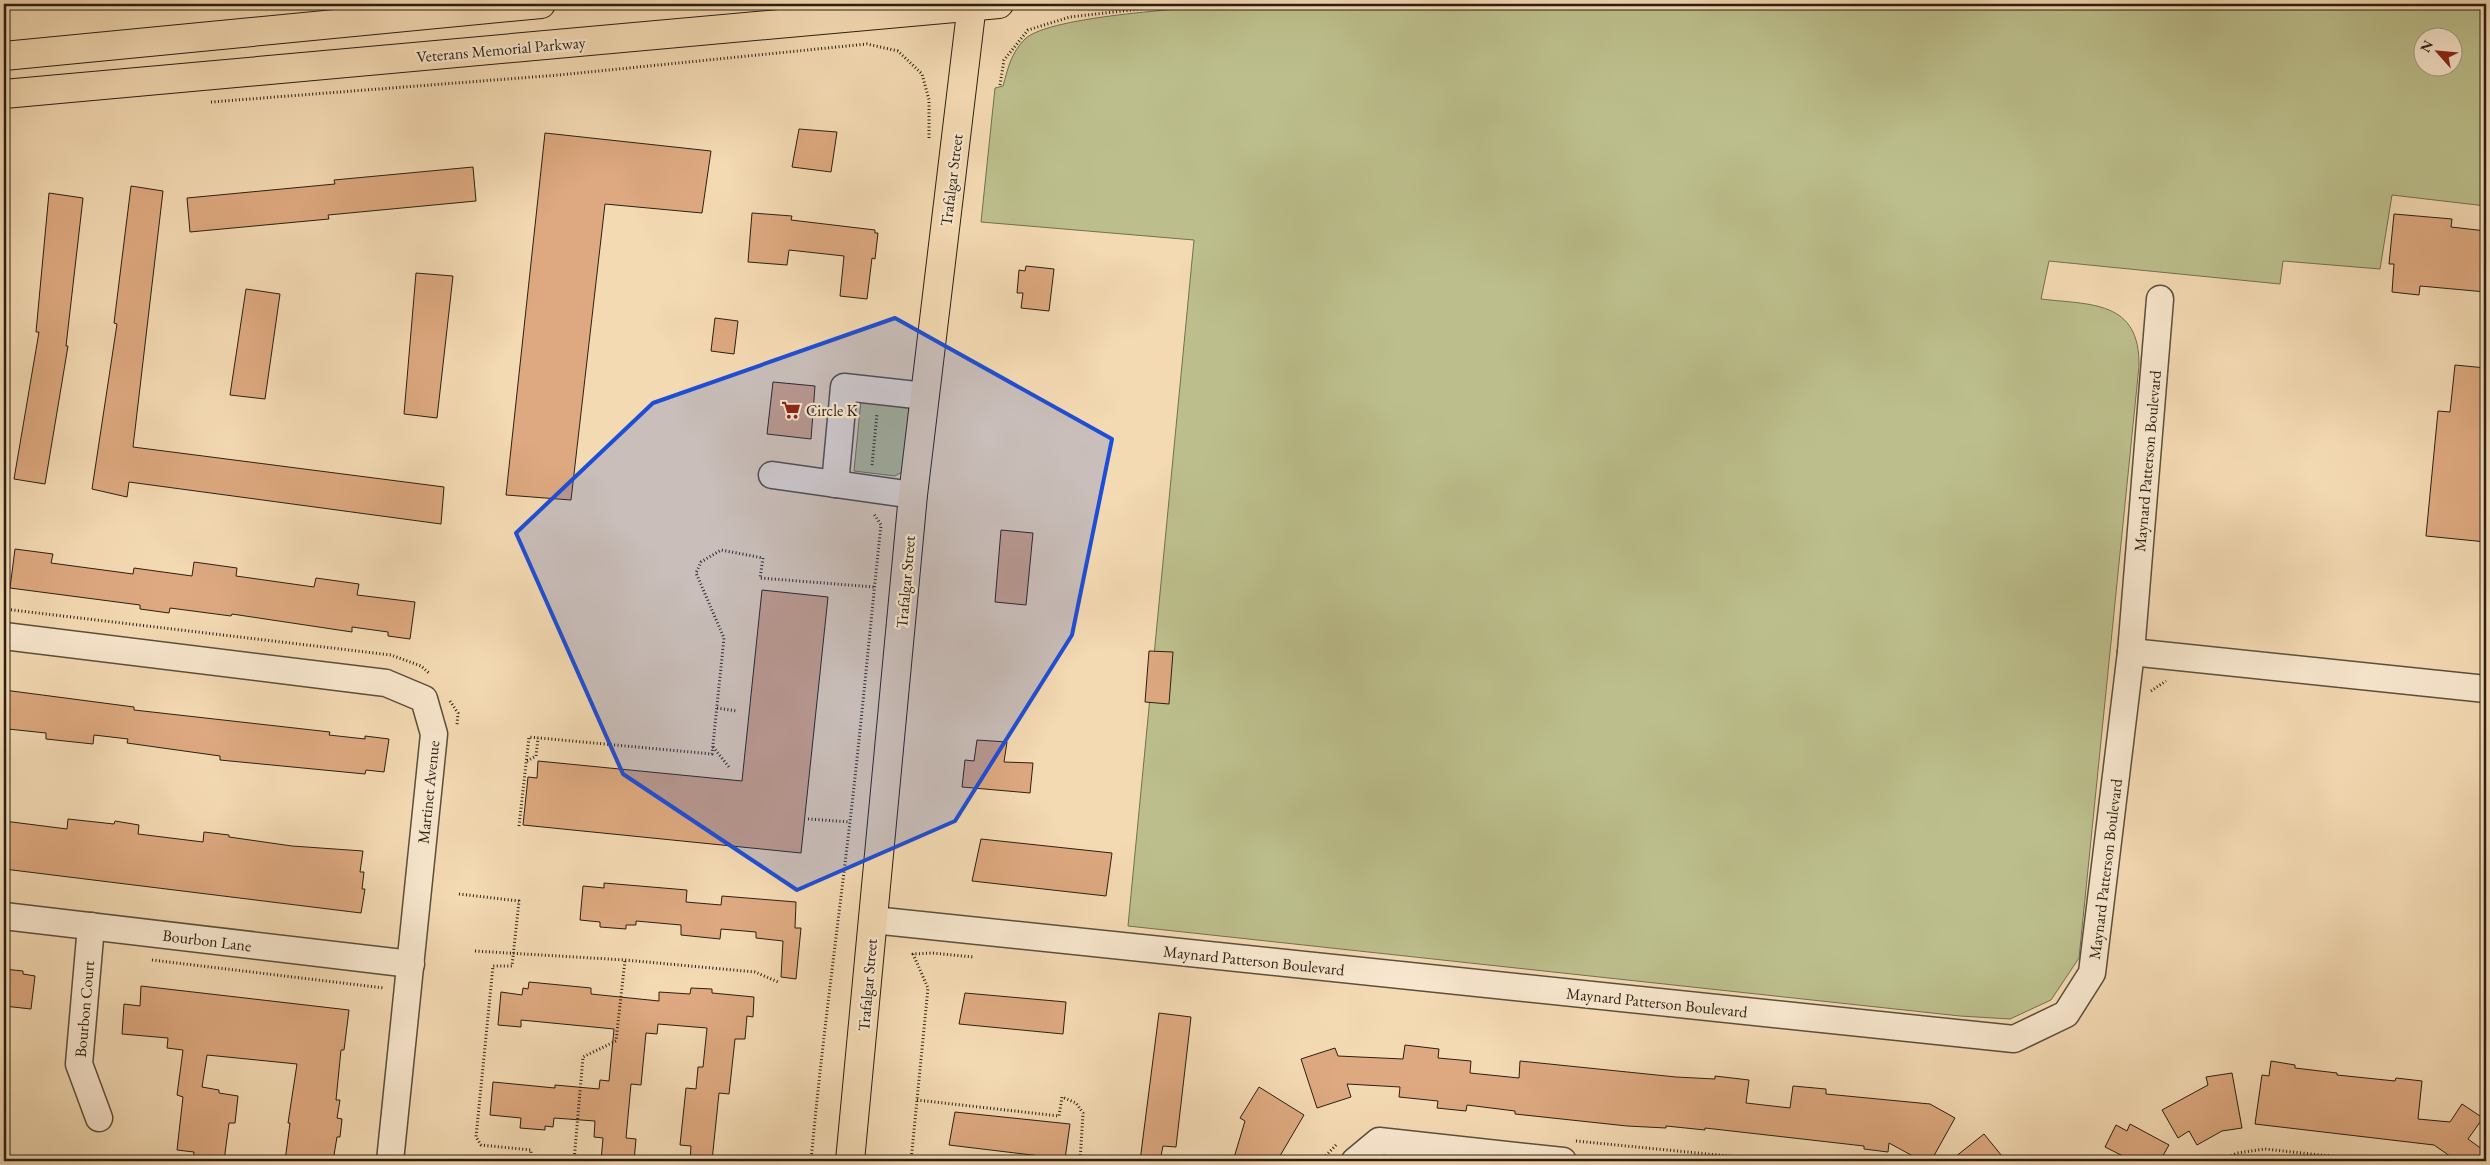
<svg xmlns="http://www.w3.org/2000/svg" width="2490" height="1165" font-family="'EB Garamond',serif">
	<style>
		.green { fill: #bcbf8c; stroke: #736f50; fill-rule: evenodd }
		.building { fill: #dea980; stroke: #2a1f13 }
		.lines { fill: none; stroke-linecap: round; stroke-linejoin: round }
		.minor-casing { stroke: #5c4e3b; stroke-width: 29 }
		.major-casing { stroke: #2a1f13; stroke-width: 30 }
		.highway-casing { stroke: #2a1f13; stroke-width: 30 }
		.path { stroke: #2a1f13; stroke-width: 3; stroke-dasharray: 1 2.5; stroke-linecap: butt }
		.minor { stroke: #f8e7ce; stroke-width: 26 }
		.major { stroke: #f4dab3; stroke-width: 28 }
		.highway { stroke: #f4dab3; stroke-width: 28 }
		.marked { fill: #1d4ed8; fill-opacity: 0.2; stroke: #1d4ed8; stroke-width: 4; stroke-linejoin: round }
		.labels { text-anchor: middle; stroke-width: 4.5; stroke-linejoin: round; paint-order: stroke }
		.street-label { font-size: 16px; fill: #2a1f13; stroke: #f8e7ce }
		.poi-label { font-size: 16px; fill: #2a1f13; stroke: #f8e7ce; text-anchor: start }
	</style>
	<rect width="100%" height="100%" fill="#f4dab3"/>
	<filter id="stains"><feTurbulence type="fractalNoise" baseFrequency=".004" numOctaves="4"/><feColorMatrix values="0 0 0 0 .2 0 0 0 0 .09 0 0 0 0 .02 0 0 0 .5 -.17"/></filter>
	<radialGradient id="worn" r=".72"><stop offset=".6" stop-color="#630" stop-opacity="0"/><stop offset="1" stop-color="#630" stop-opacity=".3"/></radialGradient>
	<g class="green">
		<path d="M 1239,4 L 2486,4 L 2486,206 L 2392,195 L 2380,269 L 2283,261 L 2280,284 L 2049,261 L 2041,299 C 2091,305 2140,300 2139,366 L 2079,958 L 2051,1000 L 2010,1019 L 1960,1016 L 1128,926 L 1194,240 L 981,222 L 995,88 L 1003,86 C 1008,68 1011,53 1025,39 C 1050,15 1199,8 1239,4 ZM 2422,38 L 2452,38 L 2452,68 L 2422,68 Z"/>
		<polygon points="861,400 910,407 902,472 895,476 854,471"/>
	</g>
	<g class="building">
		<polygon points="799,129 837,132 831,172 792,167"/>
		<polygon points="545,133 711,151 702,213 605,204 571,500 506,495"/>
		<polygon points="473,167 476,201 328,215 329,219 190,232 187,198 335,184 334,180"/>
		<polygon points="131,186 163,191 133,447 444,487 441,524 129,482 127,497 92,489 117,324 114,323"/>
		<polygon points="49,193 83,198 66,346 68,346 45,484 14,479 39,332 36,332"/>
		<polygon points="752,213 792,216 791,220 875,230 875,233 878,233 875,259 872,258 867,299 840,296 844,256 789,250 787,265 748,262"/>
		<polygon points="2394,214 2452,219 2451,227 2486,231 2486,292 2420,286 2419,295 2392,292 2394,264 2389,264"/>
		<polygon points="1026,266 1054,269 1049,311 1021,308 1023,293 1017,293 1019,270 1025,271"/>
		<polygon points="416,273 453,276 437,418 404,414"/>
		<polygon points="246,289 280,294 265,399 230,395"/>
		<polygon points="715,318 738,321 734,354 711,351"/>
		<polygon points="2455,365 2486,368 2486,542 2426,536 2438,411 2450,412"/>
		<polygon points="773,382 815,386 811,439 767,434"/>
		<polygon points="1001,530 1033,533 1026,605 995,602"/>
		<polygon points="15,549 53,554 51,563 133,574 134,568 192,576 194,562 237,568 236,576 314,587 316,578 359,584 357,595 415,602 410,639 388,636 388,632 352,627 352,632 232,614 231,616 170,608 169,613 140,609 140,605 10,588"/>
		<polygon points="762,590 828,597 801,853 523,825 528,777 537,778 538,761 742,781"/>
		<polygon points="1149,651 1173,652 1169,704 1145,702"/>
		<polygon points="4,690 134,707 134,710 330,732 329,735 365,739 365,736 389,739 384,772 366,770 365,774 220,760 220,756 127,743 128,739 94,735 93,744 46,739 46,733 8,729 8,726 4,725"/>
		<polygon points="977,740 1007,742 1004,762 1033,763 1030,793 962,787 965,760 974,761"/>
		<polygon points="68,819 114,824 115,821 139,825 138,834 203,842 204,832 229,835 229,837 292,846 363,851 360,872 364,872 362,889 365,889 361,913 4,869 4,821 67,829"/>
		<polygon points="981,839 1112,853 1106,896 972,881"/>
		<polygon points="604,883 687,890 686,902 721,905 722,896 796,902 795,928 801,928 796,979 781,977 783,941 756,938 756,932 721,929 720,939 681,935 681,925 636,921 636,925 626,925 626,929 600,927 600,922 580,920 583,886 604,888"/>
		<polygon points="4,969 23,971 23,974 35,976 31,1009 4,1006"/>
		<polygon points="529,982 591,988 591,994 659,1001 659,992 690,994 691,988 712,989 712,993 754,997 753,1017 747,1016 745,1039 735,1039 729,1094 719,1093 712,1161 690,1161 691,1146 680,1145 686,1088 696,1089 698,1067 703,1067 707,1028 658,1024 657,1034 646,1033 641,1085 631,1084 626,1138 636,1139 634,1161 601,1161 603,1138 594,1137 595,1121 554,1118 553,1127 545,1126 545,1130 520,1128 521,1118 490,1115 493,1082 555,1088 555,1085 599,1089 600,1080 609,1081 614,1029 521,1020 521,1027 498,1025 501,992 522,995 523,988 528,989"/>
		<polygon points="141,986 349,1010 344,1050 341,1050 336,1100 340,1100 337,1118 342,1119 340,1137 337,1137 333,1161 285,1161 290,1123 288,1123 297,1064 207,1055 202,1087 219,1090 219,1093 238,1096 235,1123 229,1123 224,1161 193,1161 194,1152 177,1150 183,1097 177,1095 183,1050 167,1048 168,1038 122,1034 124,1004 140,1006"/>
		<polygon points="965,993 1066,1002 1063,1034 959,1024"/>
		<polygon points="1159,1013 1191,1017 1176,1147 1163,1146 1160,1161 1140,1161"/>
		<polygon points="1405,1045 1439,1049 1438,1058 1471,1061 1470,1073 1519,1078 1520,1061 1676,1077 1715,1079 1715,1076 1749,1080 1746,1103 1790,1108 1793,1086 1826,1089 1826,1094 1930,1104 1955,1118 1931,1161 1922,1161 1889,1143 1888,1152 1864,1149 1864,1146 1705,1128 1705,1130 1666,1126 1666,1128 1627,1126 1515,1114 1515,1111 1467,1105 1466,1111 1437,1108 1438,1101 1399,1097 1400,1087 1347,1084 1351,1097 1317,1108 1301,1059 1335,1048 1338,1056 1403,1059"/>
		<polygon points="2271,1061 2295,1065 2295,1068 2337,1073 2337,1075 2395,1081 2396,1078 2422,1081 2418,1119 2450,1122 2462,1104 2483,1118 2468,1139 2486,1152 2486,1161 2457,1161 2434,1145 2255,1124 2262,1075 2269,1076"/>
		<polygon points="2232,1073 2242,1128 2222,1131 2197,1145 2189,1131 2178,1138 2162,1110 2208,1085 2206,1077"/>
		<polygon points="1259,1087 1304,1115 1277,1161 1233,1161 1245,1121 1240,1118"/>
		<polygon points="955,1112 1070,1124 1065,1159 949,1145"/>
		<polygon points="2130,1124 2169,1145 2160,1161 2133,1161 2105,1147 2116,1125 2127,1131"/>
		<polygon points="1984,1134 2006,1161 1950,1161"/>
	</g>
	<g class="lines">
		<g class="minor-casing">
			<g id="minor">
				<polyline points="772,475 913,495"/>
				<polyline points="835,484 844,387 925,396"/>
				<polyline points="4,636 386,683 424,699 434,734 390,1161"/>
				<polyline points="2131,652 2486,689"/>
				<polyline points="4,916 411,964"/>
				<polyline points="873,920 2014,1039 2066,1014 2092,973 2131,652 2160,299"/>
				<polyline points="91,926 79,1064 99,1118"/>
				<polyline points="1355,1161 1379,1141 1563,1161"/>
			</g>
		</g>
		<g class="major-casing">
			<polyline id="major" points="850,1161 913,495 972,4"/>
		</g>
		<g class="highway-casing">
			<g id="highway">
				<polyline points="4,56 541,4"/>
				<polyline points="4,94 999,4"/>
			</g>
		</g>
		<g class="path">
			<polyline points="1000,85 1004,60 1028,30 1070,17 1184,4"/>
			<polyline points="211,102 559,75 867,44 898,51 922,74 929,100 929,138"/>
			<polyline points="872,465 877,414"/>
			<polyline points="4,609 391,655 421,666 430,674"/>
			<polyline points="2151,691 2166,681"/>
			<polyline points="450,701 458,713 457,725"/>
			<polyline points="717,708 737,711"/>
			<polyline points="713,747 729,767"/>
			<polyline points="527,761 536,756 538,738"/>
			<polyline points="808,819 850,822"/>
			<polyline points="519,826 529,737 712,754 724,638 696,573 701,562 721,550 763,558 760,578 874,587"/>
			<polyline points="459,894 519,901 512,966 493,966 476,1137 481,1145 531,1150 531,1161"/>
			<polyline points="475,951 625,960 755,972 778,982"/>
			<polyline points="152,960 384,988"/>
			<polyline points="917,1100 1059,1116 1062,1097 1076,1103 1083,1113 1080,1161"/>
			<polyline points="1576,1141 1779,1161"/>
			<polyline points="574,1161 583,1057 616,1041 625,960"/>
			<path d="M 811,1161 C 821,1051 836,941 849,830 C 861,729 870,627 881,525 L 874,514"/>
			<polyline points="911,1161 928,988 913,954 932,953 973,957"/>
			<polyline points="1321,1161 1336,1145"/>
			<polyline points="2222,1161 2237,1153 2265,1149 2376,1161"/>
		</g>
		<use href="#minor" class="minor"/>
		<use href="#major" class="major"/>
		<use href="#highway" class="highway"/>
	</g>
	<path class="marked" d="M 895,318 L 1112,439 L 1072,635 L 955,821 L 797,890 L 623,774 L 516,533 L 653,403 Z"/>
	<defs>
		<g id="supermarket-bare" transform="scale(1.5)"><path d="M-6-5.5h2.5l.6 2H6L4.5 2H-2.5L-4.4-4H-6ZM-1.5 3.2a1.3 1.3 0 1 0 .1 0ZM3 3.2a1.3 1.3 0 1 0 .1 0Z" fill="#8f2418" stroke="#f8e7ce" stroke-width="2.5" paint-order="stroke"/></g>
	</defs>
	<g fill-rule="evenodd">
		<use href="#supermarket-bare" x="791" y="410"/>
	</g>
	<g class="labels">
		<g class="street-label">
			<text transform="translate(501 49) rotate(-5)" y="6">Veterans Memorial Parkway</text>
			<text transform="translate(951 180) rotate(-83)" y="6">Trafalgar Street</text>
			<text transform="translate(2147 461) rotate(-85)" y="6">Maynard Patterson Boulevard</text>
			<text transform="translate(905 582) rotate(-85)" y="6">Trafalgar Street</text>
			<text transform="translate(428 792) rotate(-84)" y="6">Martinet Avenue</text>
			<text transform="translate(2105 869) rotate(-83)" y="6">Maynard Patterson Boulevard</text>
			<text transform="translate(207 940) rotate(7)" y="6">Bourbon Lane</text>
			<text transform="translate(1254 960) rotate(6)" y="6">Maynard Patterson Boulevard</text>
			<text transform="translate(867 985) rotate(-85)" y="6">Trafalgar Street</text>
			<text transform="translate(1657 1002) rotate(6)" y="6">Maynard Patterson Boulevard</text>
			<text transform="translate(84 1009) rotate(-85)" y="6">Bourbon Court</text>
		</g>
		<g class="poi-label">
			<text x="806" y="416">Circle K</text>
		</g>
	</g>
	<rect width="2490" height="1165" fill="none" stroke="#f4dab3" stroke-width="20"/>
	<rect x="5" y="5" width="2480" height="1155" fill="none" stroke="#2a1f13" stroke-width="2.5"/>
	<rect x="10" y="10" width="2470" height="1145" fill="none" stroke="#2a1f13"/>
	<g transform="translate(2438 52) rotate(297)"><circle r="24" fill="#f8e7ce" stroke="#a69783"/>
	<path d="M0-4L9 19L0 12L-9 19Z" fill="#8f2418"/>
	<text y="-8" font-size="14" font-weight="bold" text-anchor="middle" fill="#2a1f13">N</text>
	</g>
	<rect width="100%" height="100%" filter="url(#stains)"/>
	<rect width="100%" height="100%" fill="url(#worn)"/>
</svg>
